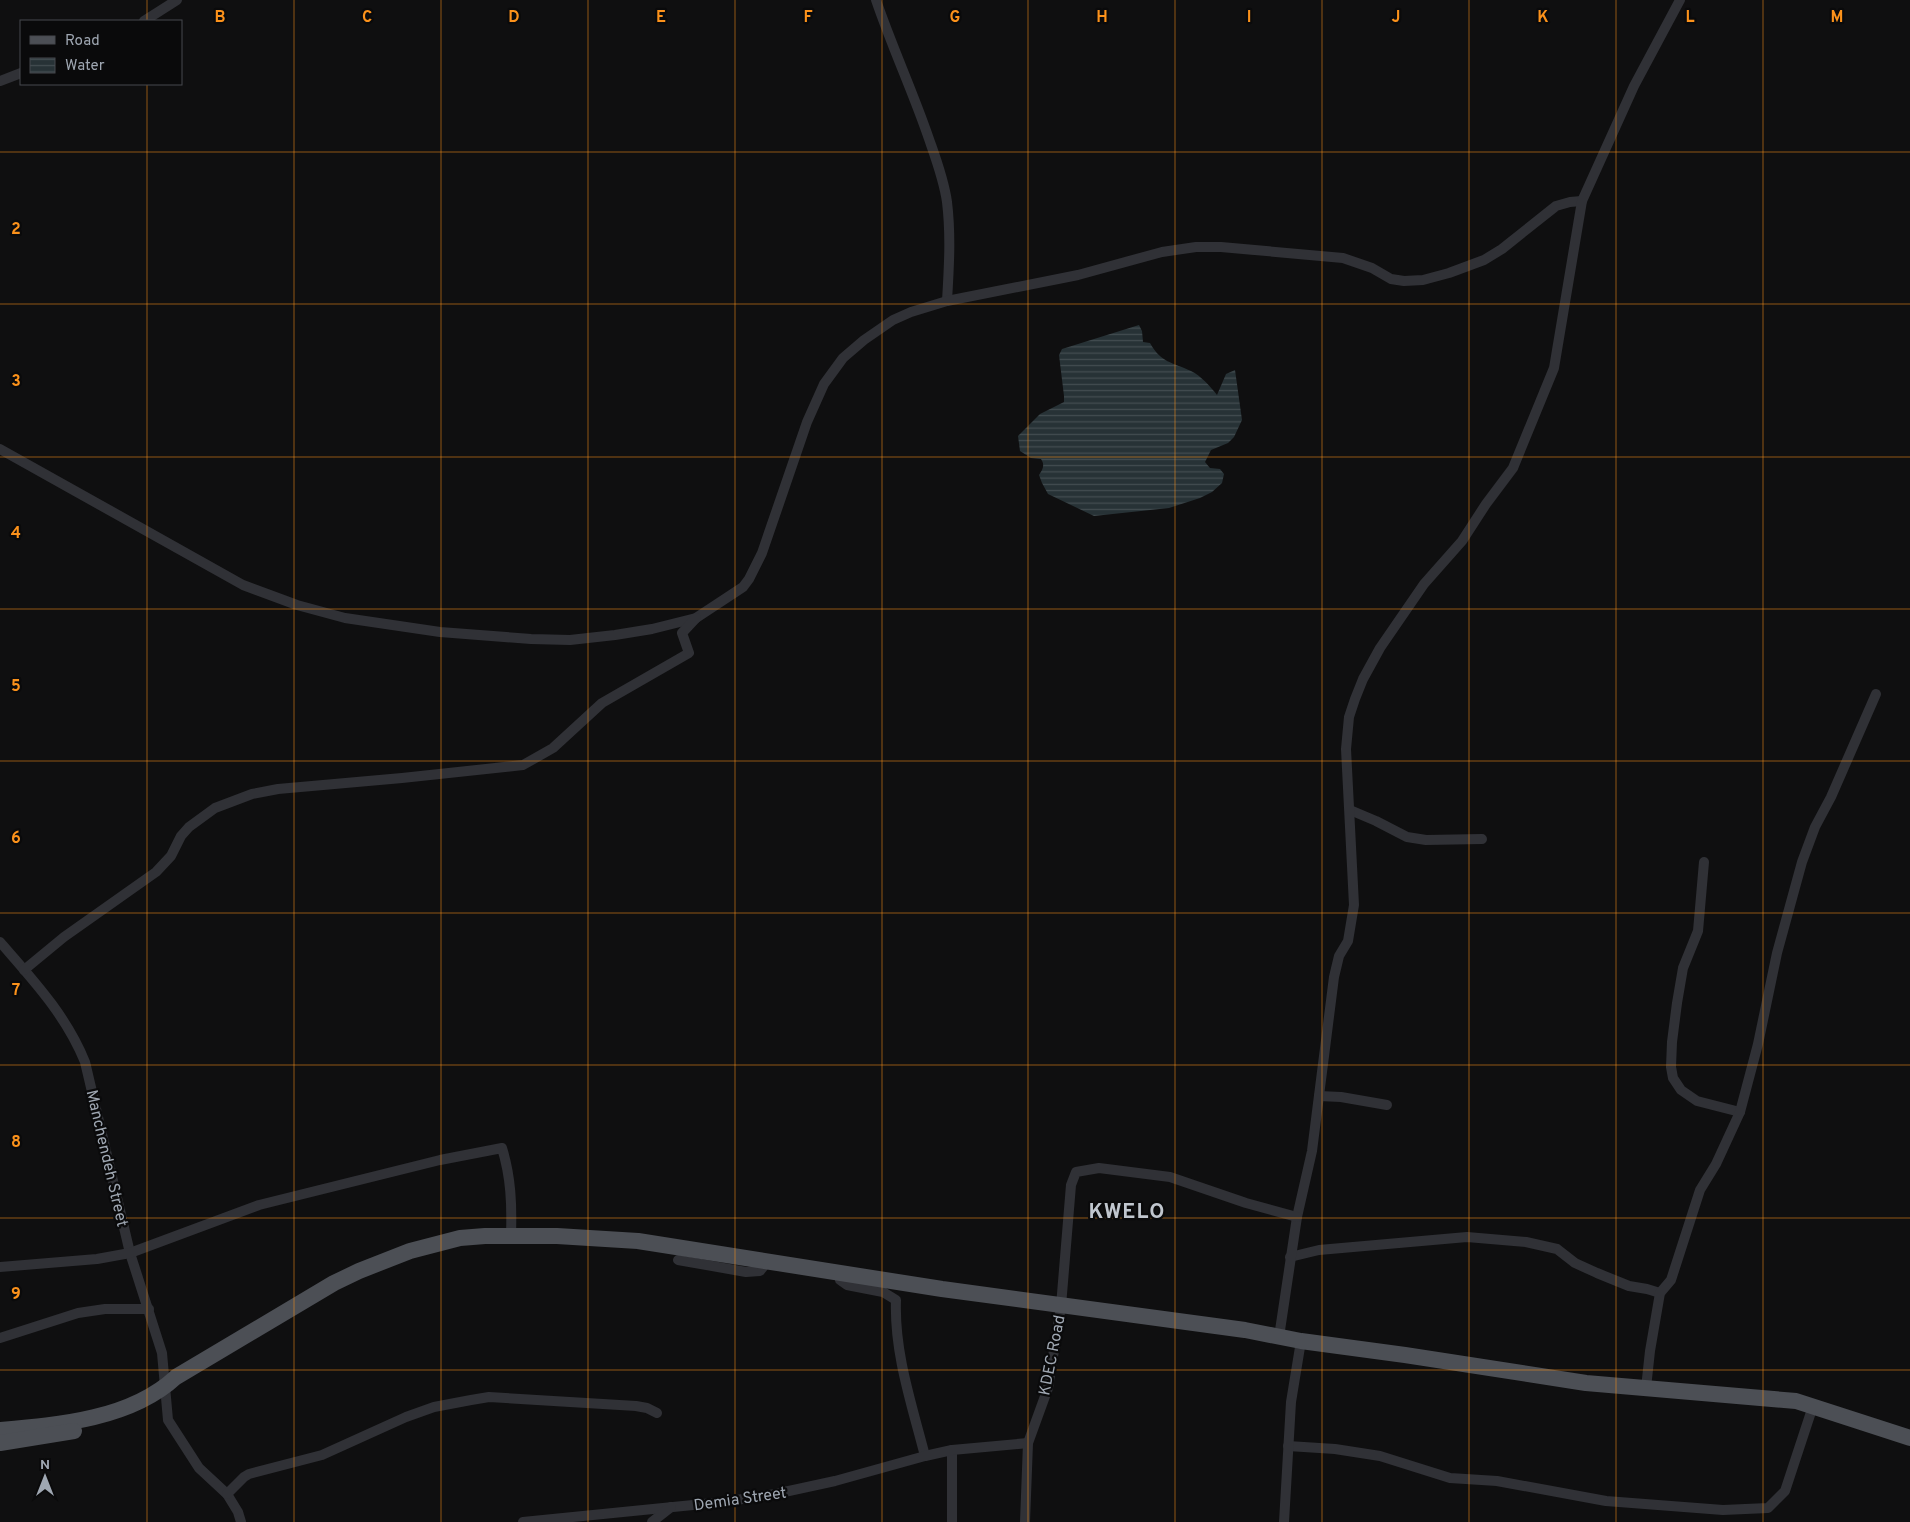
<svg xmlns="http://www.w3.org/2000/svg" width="1910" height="1522" font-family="Overpass,sans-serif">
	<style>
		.water { fill: url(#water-rules) }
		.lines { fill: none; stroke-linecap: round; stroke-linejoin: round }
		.minor { stroke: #303136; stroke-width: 10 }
		.primary { stroke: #4c4f55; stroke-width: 16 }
		.grid { fill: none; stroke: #fc921b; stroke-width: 1; stroke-opacity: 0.55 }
		.labels { text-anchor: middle; stroke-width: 4.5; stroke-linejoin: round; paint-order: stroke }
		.street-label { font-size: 16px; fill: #9fa7b2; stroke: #0a0a0b }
		.district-label { font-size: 21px; font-weight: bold; letter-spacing: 1px; fill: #c0c6ce; stroke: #0a0a0b }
		.grid-label { font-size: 16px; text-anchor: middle; font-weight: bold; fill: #fc921b; stroke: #0a0a0b; stroke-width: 4.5; stroke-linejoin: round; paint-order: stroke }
	</style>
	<defs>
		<pattern id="water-rules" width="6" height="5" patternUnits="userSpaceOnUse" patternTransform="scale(1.25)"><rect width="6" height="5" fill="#273236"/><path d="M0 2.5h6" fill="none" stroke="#434d51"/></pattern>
	</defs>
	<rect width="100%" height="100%" fill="#0f0f10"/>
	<path class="water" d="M 1139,325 L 1142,331 L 1143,342 L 1150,343 C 1161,363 1172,362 1191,371 C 1201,376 1210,386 1217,395 L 1226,374 L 1235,370 L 1242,420 L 1234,437 L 1228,443 L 1211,450 L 1205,462 L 1210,468 L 1220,469 L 1224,474 L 1222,483 L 1212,492 L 1200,498 L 1169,508 L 1094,516 L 1048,494 L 1042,483 L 1039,475 C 1043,469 1045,465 1041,459 L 1031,458 L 1020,451 L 1018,436 L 1040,414 L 1064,402 L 1064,396 L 1059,355 L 1062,349 Z"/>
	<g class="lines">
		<g class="minor">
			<path d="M 876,0 C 892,47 913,92 929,139 C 936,159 944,180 947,202 C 951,235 949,268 947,301"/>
			<polyline points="144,21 177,0"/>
			<polyline points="0,81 21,73"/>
			<polyline points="0,449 243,585 297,605 345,618 440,632 531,639 570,640 615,635 652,629 696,618 743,587 749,579 762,553 807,422 824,384 843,358 864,340 893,320 911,312 947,301 1078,275 1162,252 1196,247 1221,247 1343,258 1372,268 1391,279 1404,281 1423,280 1449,273 1484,260 1502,249 1556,206 1570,202 1582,201"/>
			<polyline points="1350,810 1376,821 1407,837 1426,840 1482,839"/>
			<polyline points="1704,862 1698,931 1683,968 1677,1003 1672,1042 1671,1067 1673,1078 1681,1090 1697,1101 1740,1112"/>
			<path d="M 0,942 C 33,980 66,1015 85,1062 L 130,1253 L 162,1353 L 168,1420 L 199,1468 L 227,1494 L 238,1512 L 241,1522"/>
			<polyline points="24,970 64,937 156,872 171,856 181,836 189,827 215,808 252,794 278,789 402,778 523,765 553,748 602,703 689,653 682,633 696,618"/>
			<polyline points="1319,1096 1341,1097 1387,1105"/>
			<polyline points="1290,1257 1319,1250 1467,1237 1526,1242 1557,1249 1575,1263 1597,1273 1629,1286 1647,1289 1660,1293"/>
			<polyline points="678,1260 746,1272 760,1271 767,1262"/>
			<path d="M 0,1267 L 97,1259 L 130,1253 L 259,1205 L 440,1160 L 502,1148 C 511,1177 512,1205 511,1235"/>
			<path d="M 839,1273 L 840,1280 L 847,1285 L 883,1292 L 896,1300 C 894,1353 912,1405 925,1456"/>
			<polyline points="1279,1337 1297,1217 1312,1151 1334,977 1339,956 1348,941 1354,905 1346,749 1349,717 1355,699 1363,679 1380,648 1424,584 1462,541 1486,504 1513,468 1554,368 1582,201 1634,86 1680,0"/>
			<polyline points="0,1338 78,1313 105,1309 149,1309"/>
			<polyline points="1646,1388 1650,1351 1660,1293 1671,1280 1700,1190 1716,1164 1740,1112 1758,1044 1777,953 1802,862 1815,827 1831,797 1876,694"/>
			<polyline points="1288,1446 1335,1449 1380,1456 1450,1478 1497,1481 1606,1501 1723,1510 1768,1508 1785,1491 1813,1406"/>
			<polyline points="952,1450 952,1522"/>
			<polyline points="227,1494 244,1477 249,1474 322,1455 406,1417 434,1407 471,1400 489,1397 636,1406 647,1408 657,1413"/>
			<polyline points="523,1522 723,1502 775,1494 835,1481 925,1456 952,1450 1028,1443"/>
			<polyline points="652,1522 671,1507"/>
			<polyline points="1025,1522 1028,1443 1048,1388 1061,1306 1071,1185 1076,1172 1099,1168 1170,1177 1246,1203 1297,1217"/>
			<polyline points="1284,1522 1291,1402 1301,1341"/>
		</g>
		<g class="primary">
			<path d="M 0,1430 C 59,1425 131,1419 176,1377 L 334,1283 L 359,1271 L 410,1251 L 460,1238 L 485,1236 L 557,1236 L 638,1241 L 942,1289 L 1245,1330 L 1301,1341 L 1405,1355 L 1586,1383 L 1796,1401 L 1910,1438"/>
			<polyline points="0,1443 74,1431"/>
		</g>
	</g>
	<path class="grid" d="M 147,0 L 147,21M 294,0 L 294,1522M 441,0 L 441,1522M 588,0 L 588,1522M 735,0 L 735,1522M 882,0 L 882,1522M 1028,0 L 1028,1522M 1175,0 L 1175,1522M 1322,0 L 1322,1522M 1469,0 L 1469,1522M 1616,0 L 1616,1522M 1763,0 L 1763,1522M 147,84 L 147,1522M 0,152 L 1910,152M 0,304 L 1910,304M 0,457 L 1910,457M 0,609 L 1910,609M 0,761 L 1910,761M 0,913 L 1910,913M 0,1065 L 1910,1065M 0,1218 L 1910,1218M 0,1370 L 1910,1370"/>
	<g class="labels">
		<g class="street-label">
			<text transform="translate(108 1158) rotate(77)" y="6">Manchendeh Street</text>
			<text transform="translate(1051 1355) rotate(-79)" y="6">KDEC Road</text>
			<text transform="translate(740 1498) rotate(-8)" y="6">Demia Street</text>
		</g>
		<g class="district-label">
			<text x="1127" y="1218">KWELO</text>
		</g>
	</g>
	<g class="grid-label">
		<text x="220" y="22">B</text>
		<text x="367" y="22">C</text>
		<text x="514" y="22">D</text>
		<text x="661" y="22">E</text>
		<text x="808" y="22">F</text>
		<text x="955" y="22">G</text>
		<text x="1102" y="22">H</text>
		<text x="1249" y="22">I</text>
		<text x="1396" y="22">J</text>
		<text x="1543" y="22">K</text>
		<text x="1690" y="22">L</text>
		<text x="1837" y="22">M</text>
		<text x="16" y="234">2</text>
		<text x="16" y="386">3</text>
		<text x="16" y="538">4</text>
		<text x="16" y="691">5</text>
		<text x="16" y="843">6</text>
		<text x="16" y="995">7</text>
		<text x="16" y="1147">8</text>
		<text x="16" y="1299">9</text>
	</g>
	<rect x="20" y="20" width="162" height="65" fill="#0a0a0b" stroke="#46494e"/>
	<rect x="30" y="36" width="25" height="8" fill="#4c4f55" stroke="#46494e"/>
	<text x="65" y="45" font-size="15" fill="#9fa7b2">Road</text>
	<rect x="30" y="58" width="25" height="15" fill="url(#water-rules)" stroke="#46494e"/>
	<text x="65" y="70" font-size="15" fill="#9fa7b2">Water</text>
	<g transform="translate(45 1477)" stroke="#0a0a0b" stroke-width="4" paint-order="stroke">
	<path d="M0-4L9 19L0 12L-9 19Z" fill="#9fa7b2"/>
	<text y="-8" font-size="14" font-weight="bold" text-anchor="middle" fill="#9fa7b2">N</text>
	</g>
</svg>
